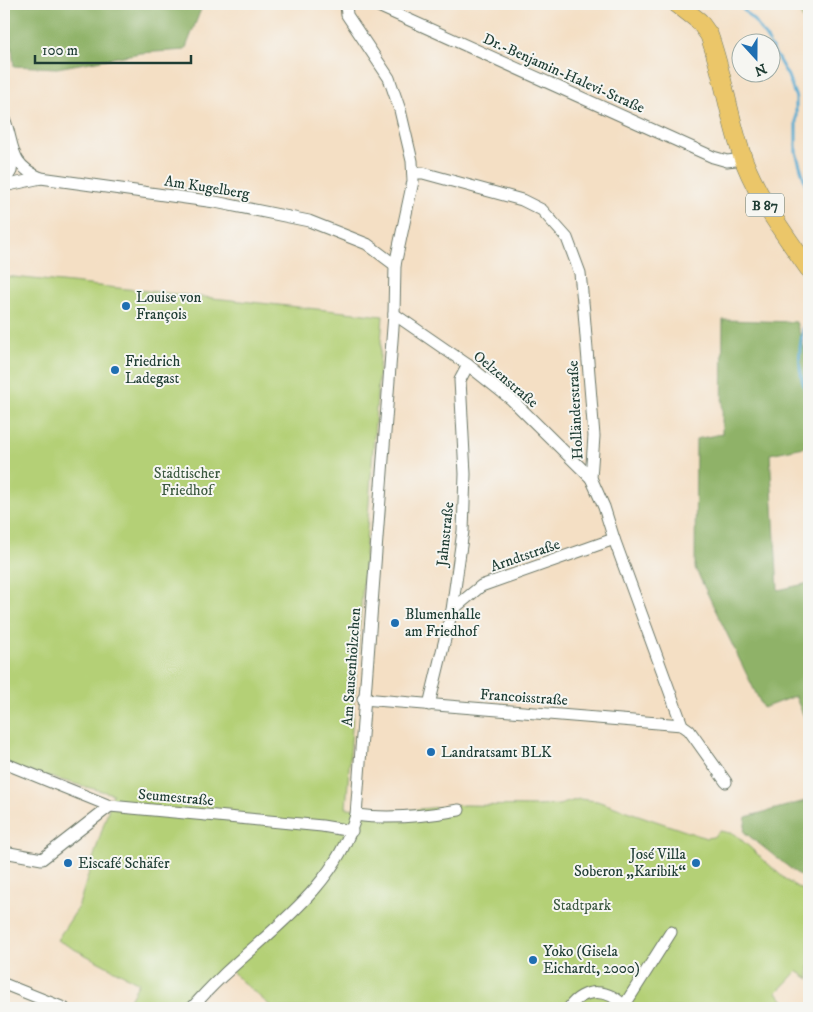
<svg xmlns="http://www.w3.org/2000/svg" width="813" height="1012" font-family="'IM FELL DW Pica',serif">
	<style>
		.green { fill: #b4d076; stroke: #6a8655 }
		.forest { fill: #8fb267; stroke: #57784e }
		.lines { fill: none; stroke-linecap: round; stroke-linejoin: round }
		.stream { stroke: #56aad1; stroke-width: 3 }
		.minor-casing { stroke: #6a7666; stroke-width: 13 }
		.primary-casing { stroke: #6a7666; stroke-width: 19 }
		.minor { stroke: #fff; stroke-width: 11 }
		.primary { stroke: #ebc669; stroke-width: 18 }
		.poi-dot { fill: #1f6fb2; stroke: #f6f6f2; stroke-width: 2 }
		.labels { text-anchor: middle; stroke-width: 4; stroke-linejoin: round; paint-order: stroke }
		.shield { fill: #f6f6f2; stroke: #60746d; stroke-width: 1 }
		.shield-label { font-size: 14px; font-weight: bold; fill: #1f3d34 }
		.street-label { font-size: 15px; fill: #1f3d34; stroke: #f6f6f2 }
		.poi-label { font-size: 15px; fill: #1f3d34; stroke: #f6f6f2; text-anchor: start }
		.park-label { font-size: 15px; fill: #3d5a41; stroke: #f6f6f2 }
	</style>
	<rect width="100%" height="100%" fill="#f6f6f2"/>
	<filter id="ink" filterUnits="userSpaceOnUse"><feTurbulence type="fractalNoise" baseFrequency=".02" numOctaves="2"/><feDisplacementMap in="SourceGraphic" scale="10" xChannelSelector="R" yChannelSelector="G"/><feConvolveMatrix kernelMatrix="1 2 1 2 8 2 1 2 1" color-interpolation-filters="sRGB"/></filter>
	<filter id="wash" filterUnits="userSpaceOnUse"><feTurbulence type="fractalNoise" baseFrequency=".0096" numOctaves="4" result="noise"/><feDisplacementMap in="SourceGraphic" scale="20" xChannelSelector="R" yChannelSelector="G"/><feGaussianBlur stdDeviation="1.12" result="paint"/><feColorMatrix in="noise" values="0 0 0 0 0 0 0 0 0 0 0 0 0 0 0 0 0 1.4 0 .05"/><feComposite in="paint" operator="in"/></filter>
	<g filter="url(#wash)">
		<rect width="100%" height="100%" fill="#f4dfc4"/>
		<g class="green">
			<polygon points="794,4 809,4 809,29"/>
			<polygon points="4,276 383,316 346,808 397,811 464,805 536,806 559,805 579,799 597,801 706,838 713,837 720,831 735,834 787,881 809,894 809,979 797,971 777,992 790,1008 273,1008 239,979 226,964 187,1008 125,1008 139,983 57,940 78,908 113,794 4,765"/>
		</g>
		<g class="forest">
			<polygon points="4,4 203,4 185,50 140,53 57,68 14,66 7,10 4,10"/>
			<polygon points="723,320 796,322 809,361 809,446 770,454 778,590 809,583 809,728 795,696 763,708 695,568 696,439 722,434"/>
			<polygon points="809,800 809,883 744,832 746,817"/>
		</g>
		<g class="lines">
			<g class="stream">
				<polyline points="738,4 756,23 769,42"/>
				<polyline points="770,45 788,76 796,98 796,152 809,196"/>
				<path d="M 808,313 C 797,346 796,369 809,401"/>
			</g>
		</g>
	</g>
	<g filter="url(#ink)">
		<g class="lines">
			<g class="minor-casing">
				<g id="minor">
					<polyline points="374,4 713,157 727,161 744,159"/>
					<path d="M 4,118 C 15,146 8,164 41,178"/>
					<polyline points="413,173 423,173 522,200 542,210 567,238 580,273 584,312 594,436 591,478 604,507 614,539 682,725 689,730 726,782"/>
					<polyline points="4,183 11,171 13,157"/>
					<polyline points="4,186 41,178 215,202 309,221 367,244 395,265"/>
					<polyline points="394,314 468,365 512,400 591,478"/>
					<polyline points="452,610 481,586 614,539"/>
					<polyline points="363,699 682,725"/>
					<polyline points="429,705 452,610 463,531 465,474 460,380 468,365"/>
					<polyline points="4,763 110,806 322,826 352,831"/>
					<path d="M 356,815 C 390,820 425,816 459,810"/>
					<polyline points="4,852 42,859 110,806"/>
					<polyline points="4,984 64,1008"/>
					<polyline points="624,1006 671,932"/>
					<path d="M 192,1008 C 246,943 332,901 356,815 L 394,314 L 395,265 L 413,181 L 412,161 L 400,110 L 389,78 L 347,15 L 346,4"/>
					<path d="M 569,1008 C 583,987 611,988 625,1008"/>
				</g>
			</g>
			<g class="primary-casing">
				<path id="primary" d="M 677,4 L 699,21 L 709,35 C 724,76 729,120 744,161 C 760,201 784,234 809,269"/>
			</g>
			<use href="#minor" class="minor"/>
			<use href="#primary" class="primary"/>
		</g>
	</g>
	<g class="poi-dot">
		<circle cx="126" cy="306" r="5"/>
		<circle cx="115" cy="370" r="5"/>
		<circle cx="395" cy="623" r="5"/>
		<circle cx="431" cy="752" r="5"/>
		<circle cx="68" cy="863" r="5"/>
		<circle cx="696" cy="863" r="5"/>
		<circle cx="533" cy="960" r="5"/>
	</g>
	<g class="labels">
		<rect class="shield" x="746" y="193.5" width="38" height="23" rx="4"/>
		<g class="shield-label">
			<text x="765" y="210">B 87</text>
		</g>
		<g class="street-label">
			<text transform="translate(564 73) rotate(24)" y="5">Dr.-Benjamin-Halevi-Straße</text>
			<text transform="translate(207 187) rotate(9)" y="5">Am Kugelberg</text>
			<text transform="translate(506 379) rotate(40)" y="5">Oelzenstraße</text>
			<text transform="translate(575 410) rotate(-93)" y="5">Holländerstraße</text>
			<text transform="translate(445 534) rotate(-84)" y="5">Jahnstraße</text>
			<text transform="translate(525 555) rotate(-19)" y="5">Arndtstraße</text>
			<text transform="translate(351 667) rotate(-86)" y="5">Am Sausenhölzchen</text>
			<text transform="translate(524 697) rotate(4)" y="5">Francoisstraße</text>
			<text transform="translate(176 797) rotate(5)" y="5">Seumestraße</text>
		</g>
		<g class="poi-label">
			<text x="136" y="302">Louise von<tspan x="136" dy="17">François</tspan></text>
			<text x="125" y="366">Friedrich<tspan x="125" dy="17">Ladegast</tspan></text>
			<text x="405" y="619">Blumenhalle<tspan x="405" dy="17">am Friedhof</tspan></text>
			<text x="441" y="757">Landratsamt BLK</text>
			<text x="686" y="859" text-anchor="end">José Villa<tspan x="686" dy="17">Soberon „Karibik“</tspan></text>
			<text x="78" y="868">Eiscafé Schäfer</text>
			<text x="543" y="956">Yoko (Gisela<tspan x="543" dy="17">Eichardt, 2000)</tspan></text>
		</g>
		<g class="park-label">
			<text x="187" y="478">Städtischer<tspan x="187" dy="17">Friedhof</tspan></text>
			<text x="582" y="910">Stadtpark</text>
		</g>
	</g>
	<rect width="813" height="1012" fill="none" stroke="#f6f6f2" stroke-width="20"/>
	<g transform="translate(756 58) rotate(159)"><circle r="24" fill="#f6f6f2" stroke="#a0aca6"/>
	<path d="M0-4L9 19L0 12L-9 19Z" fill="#1f6fb2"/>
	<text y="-8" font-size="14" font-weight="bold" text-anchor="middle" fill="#1f3d34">N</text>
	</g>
	<path d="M35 55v8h156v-8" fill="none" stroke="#1f3d34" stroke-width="2.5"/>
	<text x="42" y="55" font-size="15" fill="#1f3d34" stroke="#f6f6f2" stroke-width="4" paint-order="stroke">100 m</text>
</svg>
